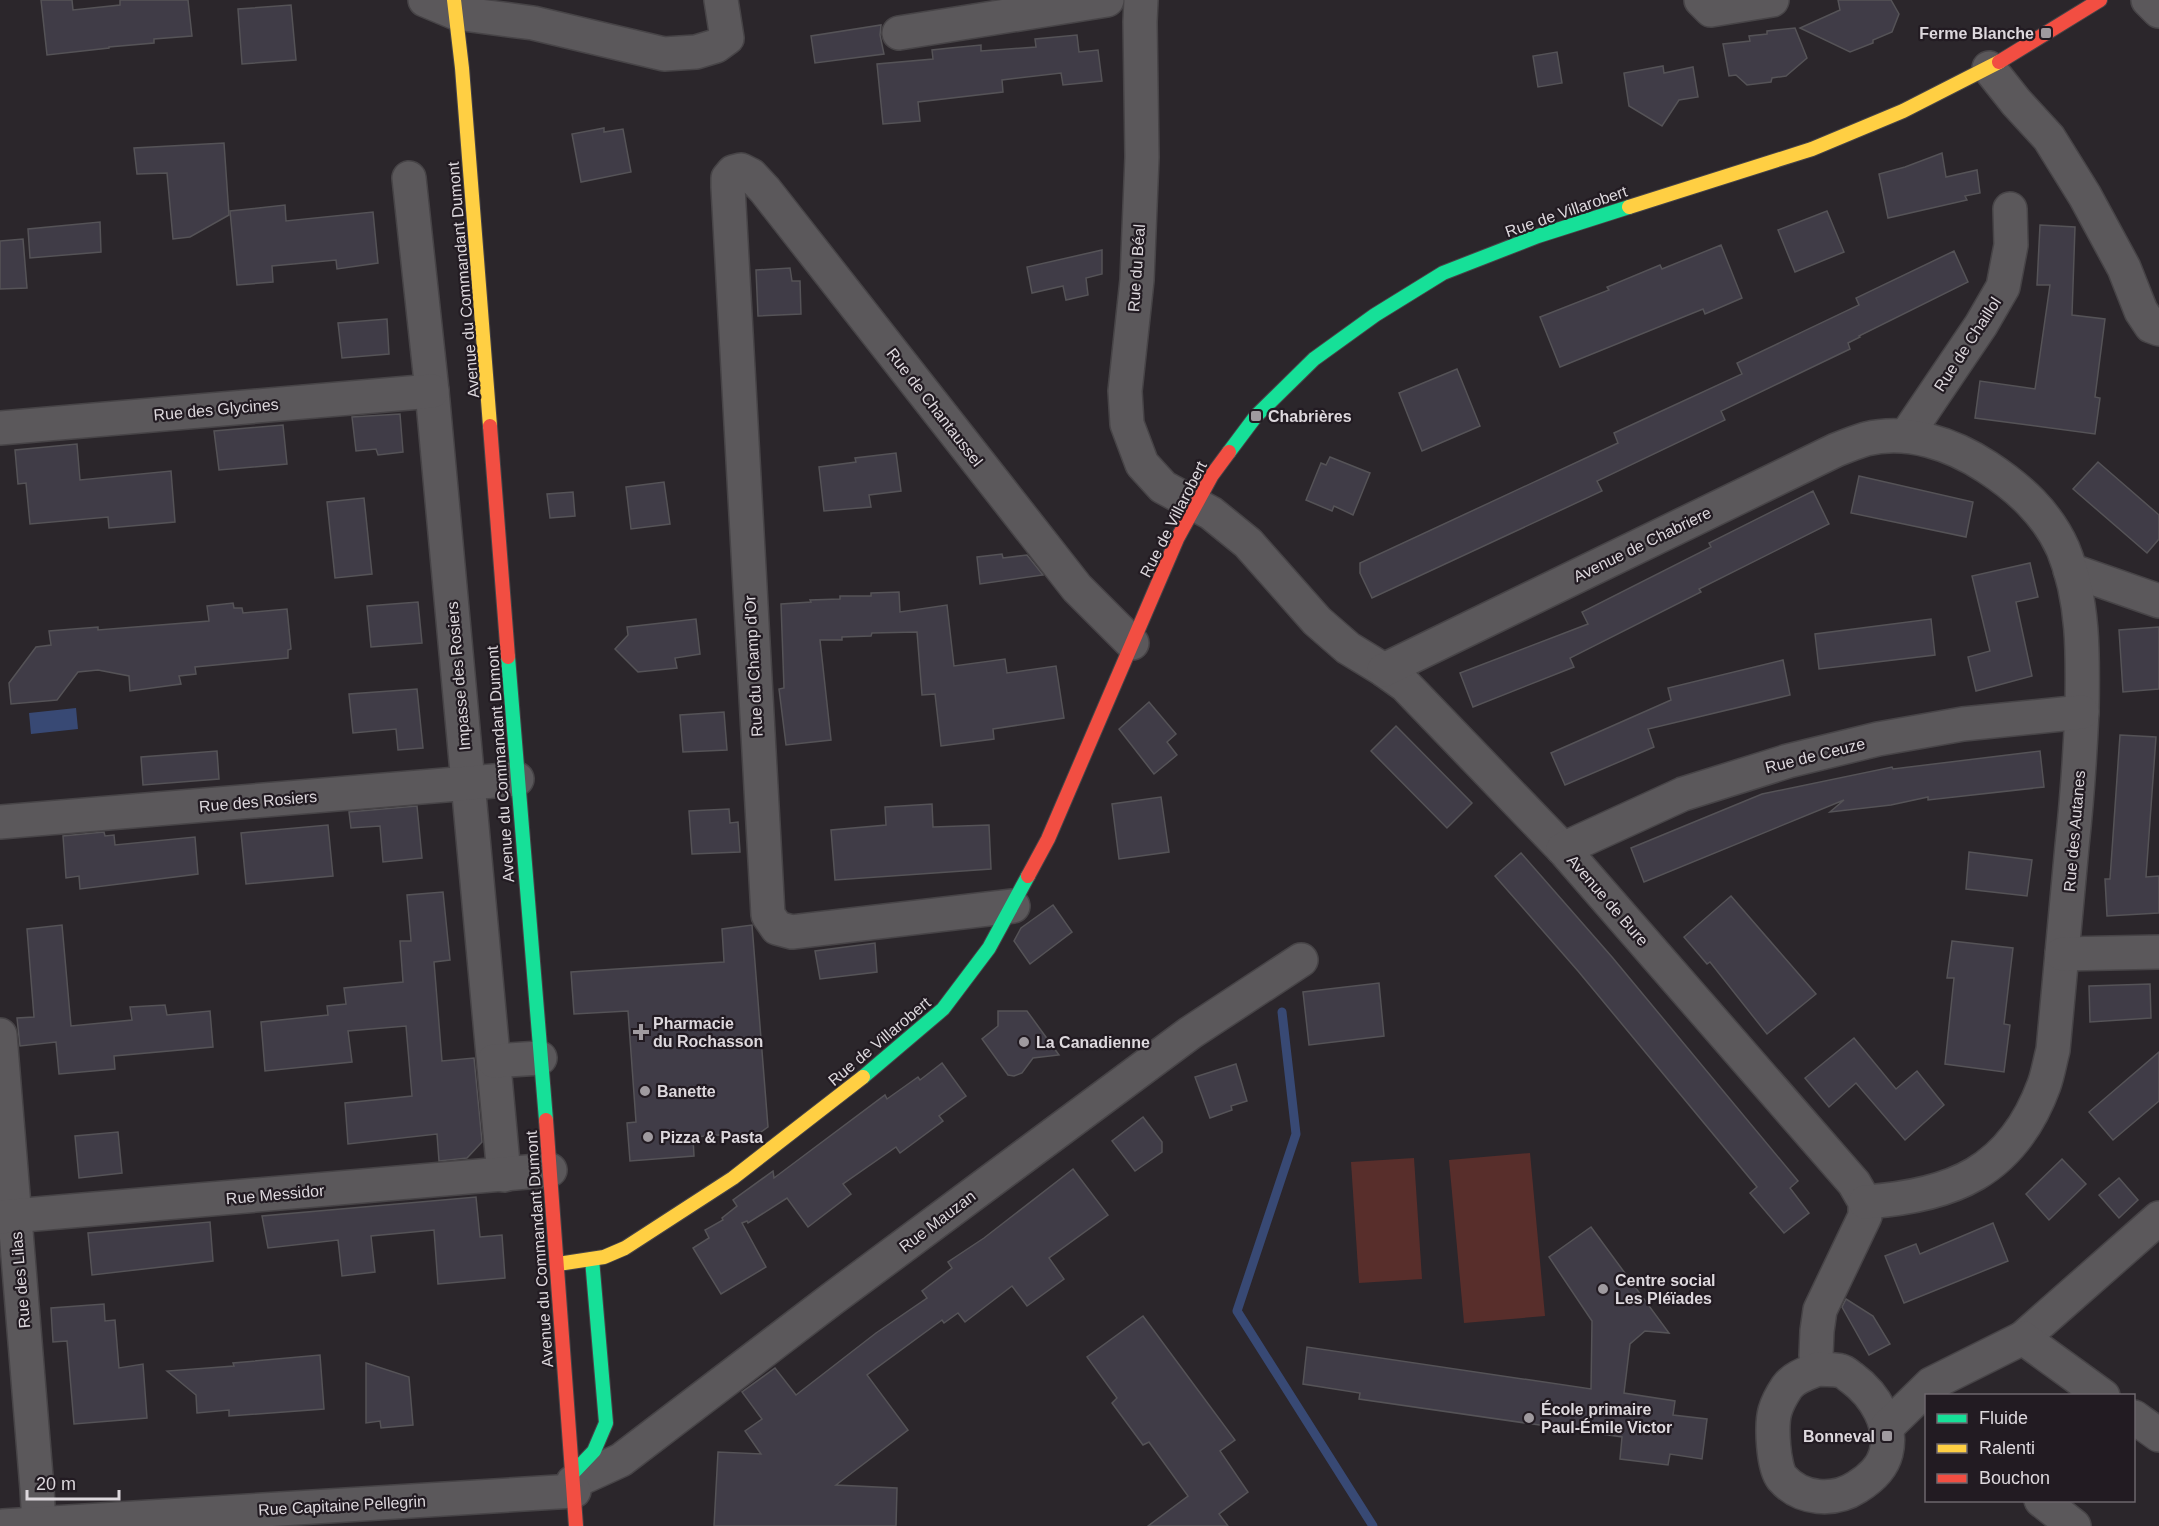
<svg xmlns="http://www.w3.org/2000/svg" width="2159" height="1526" font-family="Helvetica,sans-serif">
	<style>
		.green { fill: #582e2b }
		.water { fill: #384974 }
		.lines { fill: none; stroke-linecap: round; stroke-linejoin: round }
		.stream { stroke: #384974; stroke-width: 9 }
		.building { fill: #403c47; stroke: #555357; stroke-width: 1.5 }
		.street-casing { stroke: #474447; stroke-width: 36 }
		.fast-casing { stroke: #474447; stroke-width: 16 }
		.slow-casing { stroke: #474447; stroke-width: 16 }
		.jam-casing { stroke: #474447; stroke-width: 16 }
		.street { stroke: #5b585b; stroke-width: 33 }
		.fast { stroke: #16e098; stroke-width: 14 }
		.slow { stroke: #ffcf43; stroke-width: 14 }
		.jam { stroke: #f24e42; stroke-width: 14 }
		.poi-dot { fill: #9f9a9f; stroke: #221b22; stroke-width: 2 }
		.labels { text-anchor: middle; stroke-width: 4.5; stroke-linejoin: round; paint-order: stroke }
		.poi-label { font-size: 16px; font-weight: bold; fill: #ddd8dd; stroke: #221b22; text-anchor: start }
		.street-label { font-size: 16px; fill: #ddd8dd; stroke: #221b22 }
	</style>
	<rect width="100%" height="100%" fill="#2b262b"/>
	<g class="green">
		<polygon points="1530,1153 1545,1316 1464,1323 1449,1160"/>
		<polygon points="1414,1158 1422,1279 1359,1283 1351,1162"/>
	</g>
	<polygon class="water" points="76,708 78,729 31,734 29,713"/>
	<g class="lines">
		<polyline class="stream" points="1282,1012 1296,1134 1237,1311 1373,1526"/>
	</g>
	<g class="building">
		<polygon points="41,0 72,0 73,10 120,5 120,0 188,0 192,36 154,39 154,43 109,47 109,48 47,55"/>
		<polygon points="1838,0 1891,0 1899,14 1892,32 1873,40 1873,43 1850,52 1800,28 1840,10"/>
		<polygon points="291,5 296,60 242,64 238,9"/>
		<polygon points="881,25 880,35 884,54 815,63 811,36"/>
		<polygon points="1795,28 1807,58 1786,76 1772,78 1771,82 1747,85 1736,75 1729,76 1723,44 1750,41 1749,36 1767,34 1767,31"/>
		<polygon points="1077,35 1079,52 1098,50 1102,81 1063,85 1061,73 1002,80 1003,92 918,102 920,121 883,124 877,64 933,59 932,50 950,48 981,45 981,51 1036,47 1035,39"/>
		<polygon points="1557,52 1562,83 1538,87 1533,56"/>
		<polygon points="1663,66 1664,73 1693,67 1698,97 1679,100 1662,126 1629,106 1624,73"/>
		<polygon points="604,128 604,132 623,129 631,172 581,182 572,134"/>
		<polygon points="224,143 229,215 190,237 173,239 167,173 137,174 134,148"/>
		<polygon points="1942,153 1946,177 1977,170 1980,193 1965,196 1967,200 1888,218 1879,174 1905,167"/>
		<polygon points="285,205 286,221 373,212 378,263 337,269 336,260 272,266 273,282 237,285 230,211"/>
		<polygon points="1827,211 1844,252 1795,272 1778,230"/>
		<polygon points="100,222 101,252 30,258 28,229"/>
		<polygon points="2040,225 2075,227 2072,315 2105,319 2095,397 2100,398 2095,434 1975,418 1980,381 2035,389 2050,285 2037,285"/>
		<polygon points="23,239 27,288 0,289 0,241"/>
		<polygon points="1721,245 1742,298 1705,314 1703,309 1560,367 1540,317 1609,290 1607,287 1660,265 1662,269"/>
		<polygon points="1102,250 1102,274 1086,278 1088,295 1066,300 1063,286 1032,293 1027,267"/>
		<polygon points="1954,251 1968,282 1859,336 1860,337 1848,343 1850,349 1721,411 1725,420 1597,481 1602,491 1372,598 1360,573 1360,563 1618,443 1614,433 1742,374 1737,363 1859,305 1856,298"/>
		<polygon points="790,268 792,281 800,281 801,314 758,316 756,270"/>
		<polygon points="387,319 389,354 342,358 338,323"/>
		<polygon points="1457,369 1480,426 1422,451 1399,393"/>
		<polygon points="400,414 403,452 378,455 376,449 356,451 352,417"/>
		<polygon points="283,425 287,464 219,470 214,431"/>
		<polygon points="77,444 80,480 171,471 175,522 109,528 108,517 30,524 26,483 18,484 15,450"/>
		<polygon points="896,453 901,491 869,495 871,507 824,511 819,467 856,462 855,458"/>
		<polygon points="1330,457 1370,473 1353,515 1334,506 1332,511 1306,500 1321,463 1326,465"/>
		<polygon points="2098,462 2159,515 2159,539 2147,553 2073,489"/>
		<polygon points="1859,476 1973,502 1966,537 1851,513"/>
		<polygon points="664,482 670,524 631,529 626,487"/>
		<polygon points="1813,491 1829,524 1699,589 1701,592 1570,658 1574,667 1473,707 1460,673 1588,624 1582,612 1711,547 1709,543"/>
		<polygon points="573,492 575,516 550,518 547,494"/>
		<polygon points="364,498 372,574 335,578 327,502"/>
		<polygon points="1002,554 1003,558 1027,555 1043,575 980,584 977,557"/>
		<polygon points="2030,563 2038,597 2016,602 2032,676 1976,691 1968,657 1990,651 1972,576"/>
		<polygon points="899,592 900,612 947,605 954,666 1005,659 1007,673 1056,666 1064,718 993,729 994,739 941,746 935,694 922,695 917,632 872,633 871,636 842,637 842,640 820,640 831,740 786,745 779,689 784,688 781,604 811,602 810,600 840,599 840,596 871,596 871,593"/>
		<polygon points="418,602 422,643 371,647 367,606"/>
		<polygon points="233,603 234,608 242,608 243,613 287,609 291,649 288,650 288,658 195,667 196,674 179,676 181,684 130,691 129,676 98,670 78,672 57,700 11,704 9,683 36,647 51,645 49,631 98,627 98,630 209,621 207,606"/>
		<polygon points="696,619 700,654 675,658 677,668 638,672 615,649 628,635 627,627"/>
		<polygon points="1931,619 1935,655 1819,669 1815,634"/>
		<polygon points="2159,627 2159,689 2123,692 2119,630"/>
		<polygon points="1783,660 1790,695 1648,729 1654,747 1565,785 1551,753 1671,700 1668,688"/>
		<polygon points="417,689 423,748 398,750 396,729 353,733 349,694"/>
		<polygon points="1149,702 1176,734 1167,742 1177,755 1154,774 1119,729"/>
		<polygon points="724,712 727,750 683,752 680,715"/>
		<polygon points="1396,726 1472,803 1447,828 1371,751"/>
		<polygon points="2120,735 2156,737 2146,877 2159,876 2159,913 2107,916 2105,879 2110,879"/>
		<polygon points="217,751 219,779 143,785 141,757"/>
		<polygon points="2040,751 2044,787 1928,800 1928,797 1891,805 1830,812 1844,800 1644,882 1631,848 1762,794 1892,767 1893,769"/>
		<polygon points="1161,797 1169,852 1119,859 1112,804"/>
		<polygon points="932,804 933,827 989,825 991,869 835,880 831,830 886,825 885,807"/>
		<polygon points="417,806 422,858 383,862 380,826 351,828 349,812"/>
		<polygon points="729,809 730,823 738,822 740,852 692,854 689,811"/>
		<polygon points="328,825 333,876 246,884 241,833"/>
		<polygon points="104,832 105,836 114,835 115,845 195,837 198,874 80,889 79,876 66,878 63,836"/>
		<polygon points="1969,852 2032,860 2027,896 1966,889"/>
		<polygon points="1521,853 1612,957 1798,1181 1790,1188 1809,1213 1784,1233 1750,1193 1757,1187 1578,971 1495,876"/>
		<polygon points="443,892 450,960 434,962 442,1061 474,1058 482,1142 467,1158 439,1161 437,1134 348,1144 345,1103 412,1096 406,1026 348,1031 352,1062 265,1071 261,1022 328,1015 327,1006 346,1004 344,988 403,982 400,941 411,941 407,895"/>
		<polygon points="1731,896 1816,994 1767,1034 1710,962 1707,964 1684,937"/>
		<polygon points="1053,905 1072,932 1030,964 1014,941 1021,928"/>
		<polygon points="62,925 71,1026 132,1020 130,1007 165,1005 167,1015 210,1011 213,1047 114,1056 115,1069 59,1074 56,1042 20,1046 17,1018 34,1017 27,929"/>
		<polygon points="752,925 768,1127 761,1132 693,1137 694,1156 630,1161 627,1123 636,1122 628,1011 574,1014 571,972 724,962 722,929"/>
		<polygon points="1952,941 2013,948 2004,1024 2010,1025 2004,1072 1945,1064 1954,978 1947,978"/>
		<polygon points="875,943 877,972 820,979 815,951"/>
		<polygon points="1379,983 1384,1036 1309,1045 1303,992"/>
		<polygon points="2150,984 2151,1018 2090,1022 2089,986"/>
		<polygon points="998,1011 1027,1011 1059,1055 1033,1058 1022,1073 1014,1076 1008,1075 982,1039 998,1026"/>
		<polygon points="1854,1038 1896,1089 1917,1071 1944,1105 1905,1140 1856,1083 1829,1107 1805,1078"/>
		<polygon points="2159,1052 2159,1101 2113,1140 2089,1112"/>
		<polygon points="942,1063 966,1096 939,1116 943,1121 900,1153 896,1147 843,1184 851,1194 808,1227 787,1198 748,1223 747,1221 742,1223 766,1267 721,1294 693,1248 709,1238 705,1230 723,1220 722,1218 737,1206 733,1200 773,1171 774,1178 885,1095 887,1099 918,1077 920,1080"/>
		<polygon points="1236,1064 1247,1101 1231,1106 1232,1110 1210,1118 1195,1077"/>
		<polygon points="1143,1117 1162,1142 1162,1152 1135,1171 1112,1141"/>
		<polygon points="118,1132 122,1173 79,1178 75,1136"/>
		<polygon points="2062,1159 2086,1184 2049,1220 2026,1194"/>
		<polygon points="1073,1169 1108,1215 1049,1258 1064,1279 1027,1306 1012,1286 965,1322 958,1313 944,1323 942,1320 867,1375 908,1430 836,1485 897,1488 896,1526 714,1526 718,1452 761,1454 745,1431 762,1419 742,1392 775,1368 796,1395 876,1333 927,1298 922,1291 952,1268 948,1262 984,1238"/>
		<polygon points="2119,1178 2138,1200 2119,1218 2099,1195"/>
		<polygon points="476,1197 480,1237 502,1235 505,1278 438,1284 434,1230 371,1236 375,1272 342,1276 338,1240 268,1248 262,1216"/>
		<polygon points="210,1222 213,1261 92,1275 88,1233"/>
		<polygon points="1993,1223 2008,1261 1904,1303 1885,1256 1916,1244 1920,1254"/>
		<polygon points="1591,1227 1669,1333 1645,1331 1630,1344 1624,1393 1675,1401 1673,1415 1707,1419 1702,1459 1670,1454 1668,1465 1620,1459 1622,1437 1359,1399 1360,1393 1303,1384 1307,1347 1591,1389 1592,1321 1549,1257"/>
		<polygon points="1846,1299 1873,1316 1890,1344 1869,1355 1842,1307"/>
		<polygon points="104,1304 105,1321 115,1320 119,1368 143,1364 147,1418 74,1424 67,1341 53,1342 51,1308"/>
		<polygon points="1143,1316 1235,1440 1220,1451 1248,1492 1219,1514 1228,1526 1148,1526 1188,1496 1149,1442 1143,1445 1112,1403 1117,1398 1087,1357"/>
		<polygon points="320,1355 324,1409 229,1416 229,1410 197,1413 196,1395 167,1371 234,1366 233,1363"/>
		<polygon points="366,1363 409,1377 413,1425 381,1428 380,1421 366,1423"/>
	</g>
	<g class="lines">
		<g class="street-casing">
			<g id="street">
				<polyline points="425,0 456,13 533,23 664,54 696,52 716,46 727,38 721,0"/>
				<polyline points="1141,0 1140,22 1142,157 1137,280 1125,391 1127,424 1142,464 1163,487 1211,513 1248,543 1317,621 1348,648 1384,670 1405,685 1563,849 1854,1183 1865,1202 1865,1216 1820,1310 1817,1331 1816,1355 1818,1369"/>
				<polyline points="1701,0 1711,10 1772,0"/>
				<polyline points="2148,0 2159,11"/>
				<polyline points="899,33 1107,0"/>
				<polyline points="1989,68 2016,102 2049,138 2085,196 2124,268 2141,311 2151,326 2159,329"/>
				<polyline points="409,178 432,391 504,1175"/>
				<polyline points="0,428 432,391"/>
				<polyline points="1906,436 1981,325 2003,287 2011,245 2010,209"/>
				<polyline points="2070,570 2159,601"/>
				<path d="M 1384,670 L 1836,450 C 1846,446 1856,442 1866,439 C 1908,429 1952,444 1987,467 C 2019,488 2047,513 2063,549 C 2084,600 2083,655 2082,710 C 2080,756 2077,800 2072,846 C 2066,914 2059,982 2053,1050 C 2050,1061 2048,1074 2044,1085 C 2012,1172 1952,1196 1865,1202"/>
				<polyline points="0,822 517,779"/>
				<polyline points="1563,849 1683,794 1788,761 1878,739 1963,724 2082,712"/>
				<polyline points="1013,906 792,932 777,928 768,915 728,187 728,178 733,172 741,170 751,175 765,190 1077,588 1132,643"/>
				<polyline points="2062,954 2159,952"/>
				<polyline points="0,1035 37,1489 39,1526"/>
				<polyline points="494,1061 540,1058"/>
				<polyline points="0,1217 550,1170"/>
				<polyline points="2023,1338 2159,1218"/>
				<path d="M 1818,1369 C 1825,1370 1834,1369 1841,1371 C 1845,1372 1849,1376 1852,1378 C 1875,1395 1893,1425 1886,1453 C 1882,1469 1870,1479 1857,1487 C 1834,1502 1801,1500 1782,1478 C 1773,1467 1771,1425 1775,1411 C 1777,1404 1783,1393 1787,1387 C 1794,1377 1808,1373 1818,1369 Z"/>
				<polyline points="2134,1417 2159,1435"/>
				<polyline points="1886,1428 1931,1384 2023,1338 2103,1396"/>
				<polyline points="573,1482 621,1460 832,1299 1190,1033 1301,960"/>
				<polyline points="2041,1500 2074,1526"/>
				<polyline points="3,1526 574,1491"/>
			</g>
		</g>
		<g class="fast-casing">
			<g id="fast">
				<polyline points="1229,452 1256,416 1314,359 1375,315 1443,273 1538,236 1629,207"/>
				<polyline points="508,657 546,1120"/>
				<polyline points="863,1077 943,1009 989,948 1028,876"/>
				<polyline points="573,1473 594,1451 606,1423 592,1259"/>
			</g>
		</g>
		<g class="slow-casing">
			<g id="slow">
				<polyline points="454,0 462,68 490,426"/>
				<polyline points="1629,207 1812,149 1903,111 1999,62"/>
				<polyline points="558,1264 604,1257 625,1248 733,1178 863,1077"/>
			</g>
		</g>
		<g class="jam-casing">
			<g id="jam">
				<polyline points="1999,62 2100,0"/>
				<polyline points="490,426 508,657"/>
				<polyline points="1028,876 1048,839 1177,539 1212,475 1229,452"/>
				<polyline points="546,1120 576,1526"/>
			</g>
		</g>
		<use href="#street" class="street"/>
		<use href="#fast" class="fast"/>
		<use href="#slow" class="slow"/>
		<use href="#jam" class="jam"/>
	</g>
	<g class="poi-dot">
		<rect x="2040" y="27" width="12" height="12" rx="3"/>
		<rect x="1250" y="410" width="12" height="12" rx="3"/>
		<path d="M638 1023h6v6h6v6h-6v6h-6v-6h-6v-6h6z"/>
		<circle cx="1024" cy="1042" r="6"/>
		<circle cx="645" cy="1091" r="6"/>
		<circle cx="648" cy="1137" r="6"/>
		<circle cx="1603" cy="1289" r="6"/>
		<circle cx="1529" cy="1418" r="6"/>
		<rect x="1881" y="1430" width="12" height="12" rx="3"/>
	</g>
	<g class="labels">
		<g class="poi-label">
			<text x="2034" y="39" text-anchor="end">Ferme Blanche</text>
			<text x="1268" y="422">Chabrières</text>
			<text x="653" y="1029">Pharmacie<tspan x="653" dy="18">du Rochasson</tspan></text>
			<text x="1036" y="1048">La Canadienne</text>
			<text x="657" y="1097">Banette</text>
			<text x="660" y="1143">Pizza &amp; Pasta</text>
			<text x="1615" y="1286">Centre social<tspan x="1615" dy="18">Les Pléïades</tspan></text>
			<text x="1541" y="1415">École primaire<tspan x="1541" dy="18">Paul-Émile Victor</tspan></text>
			<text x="1875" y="1442" text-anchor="end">Bonneval</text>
		</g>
		<g class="street-label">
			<text transform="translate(1566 211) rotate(-19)" y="6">Rue de Villarobert</text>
			<text transform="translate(1136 268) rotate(-86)" y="6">Rue du Béal</text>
			<text transform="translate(463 280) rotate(-95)" y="6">Avenue du Commandant Dumont</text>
			<text transform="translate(1967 344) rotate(-57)" y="6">Rue de Chaillol</text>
			<text transform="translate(935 407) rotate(52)" y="6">Rue de Chantaussel</text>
			<text transform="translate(216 409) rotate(-5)" y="6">Rue des Glycines</text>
			<text transform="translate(1173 519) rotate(-63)" y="6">Rue de Villarobert</text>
			<text transform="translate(1642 544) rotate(-26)" y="6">Avenue de Chabriere</text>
			<text transform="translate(753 666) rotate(-93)" y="6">Rue du Champ d'Or</text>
			<text transform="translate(458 676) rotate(-95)" y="6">Impasse des Rosiers</text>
			<text transform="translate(1815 755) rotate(-14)" y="6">Rue de Ceuze</text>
			<text transform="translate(500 764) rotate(-94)" y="6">Avenue du Commandant Dumont</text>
			<text transform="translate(258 801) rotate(-5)" y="6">Rue des Rosiers</text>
			<text transform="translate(2074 831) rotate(-85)" y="6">Rue des Autanes</text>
			<text transform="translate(1608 900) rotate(49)" y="6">Avenue de Bure</text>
			<text transform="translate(879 1041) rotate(-40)" y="6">Rue de Villarobert</text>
			<text transform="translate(275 1194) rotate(-5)" y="6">Rue Messidor</text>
			<text transform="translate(937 1221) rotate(-37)" y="6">Rue Mauzan</text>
			<text transform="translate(539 1249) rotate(-94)" y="6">Avenue du Commandant Dumont</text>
			<text transform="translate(20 1280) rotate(-95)" y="6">Rue des Lilas</text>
			<text transform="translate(342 1505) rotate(-3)" y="6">Rue Capitaine Pellegrin</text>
		</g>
	</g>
	<rect x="1925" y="1394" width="210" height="108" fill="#221b22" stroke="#6d676d" stroke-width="1.5"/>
	<rect x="1937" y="1414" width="30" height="9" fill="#16e098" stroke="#6d676d" stroke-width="1.5"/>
	<text x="1979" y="1424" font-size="18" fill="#ddd8dd">Fluide</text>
	<rect x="1937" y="1444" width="30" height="9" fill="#ffcf43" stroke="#6d676d" stroke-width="1.5"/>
	<text x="1979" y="1454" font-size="18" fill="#ddd8dd">Ralenti</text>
	<rect x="1937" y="1474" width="30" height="9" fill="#f24e42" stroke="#6d676d" stroke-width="1.5"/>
	<text x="1979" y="1484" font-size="18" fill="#ddd8dd">Bouchon</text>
	<path d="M27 1490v9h92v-9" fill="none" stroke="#ddd8dd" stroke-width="3"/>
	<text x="36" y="1490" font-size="18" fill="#ddd8dd" stroke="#221b22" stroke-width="4.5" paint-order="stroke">20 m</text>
</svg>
